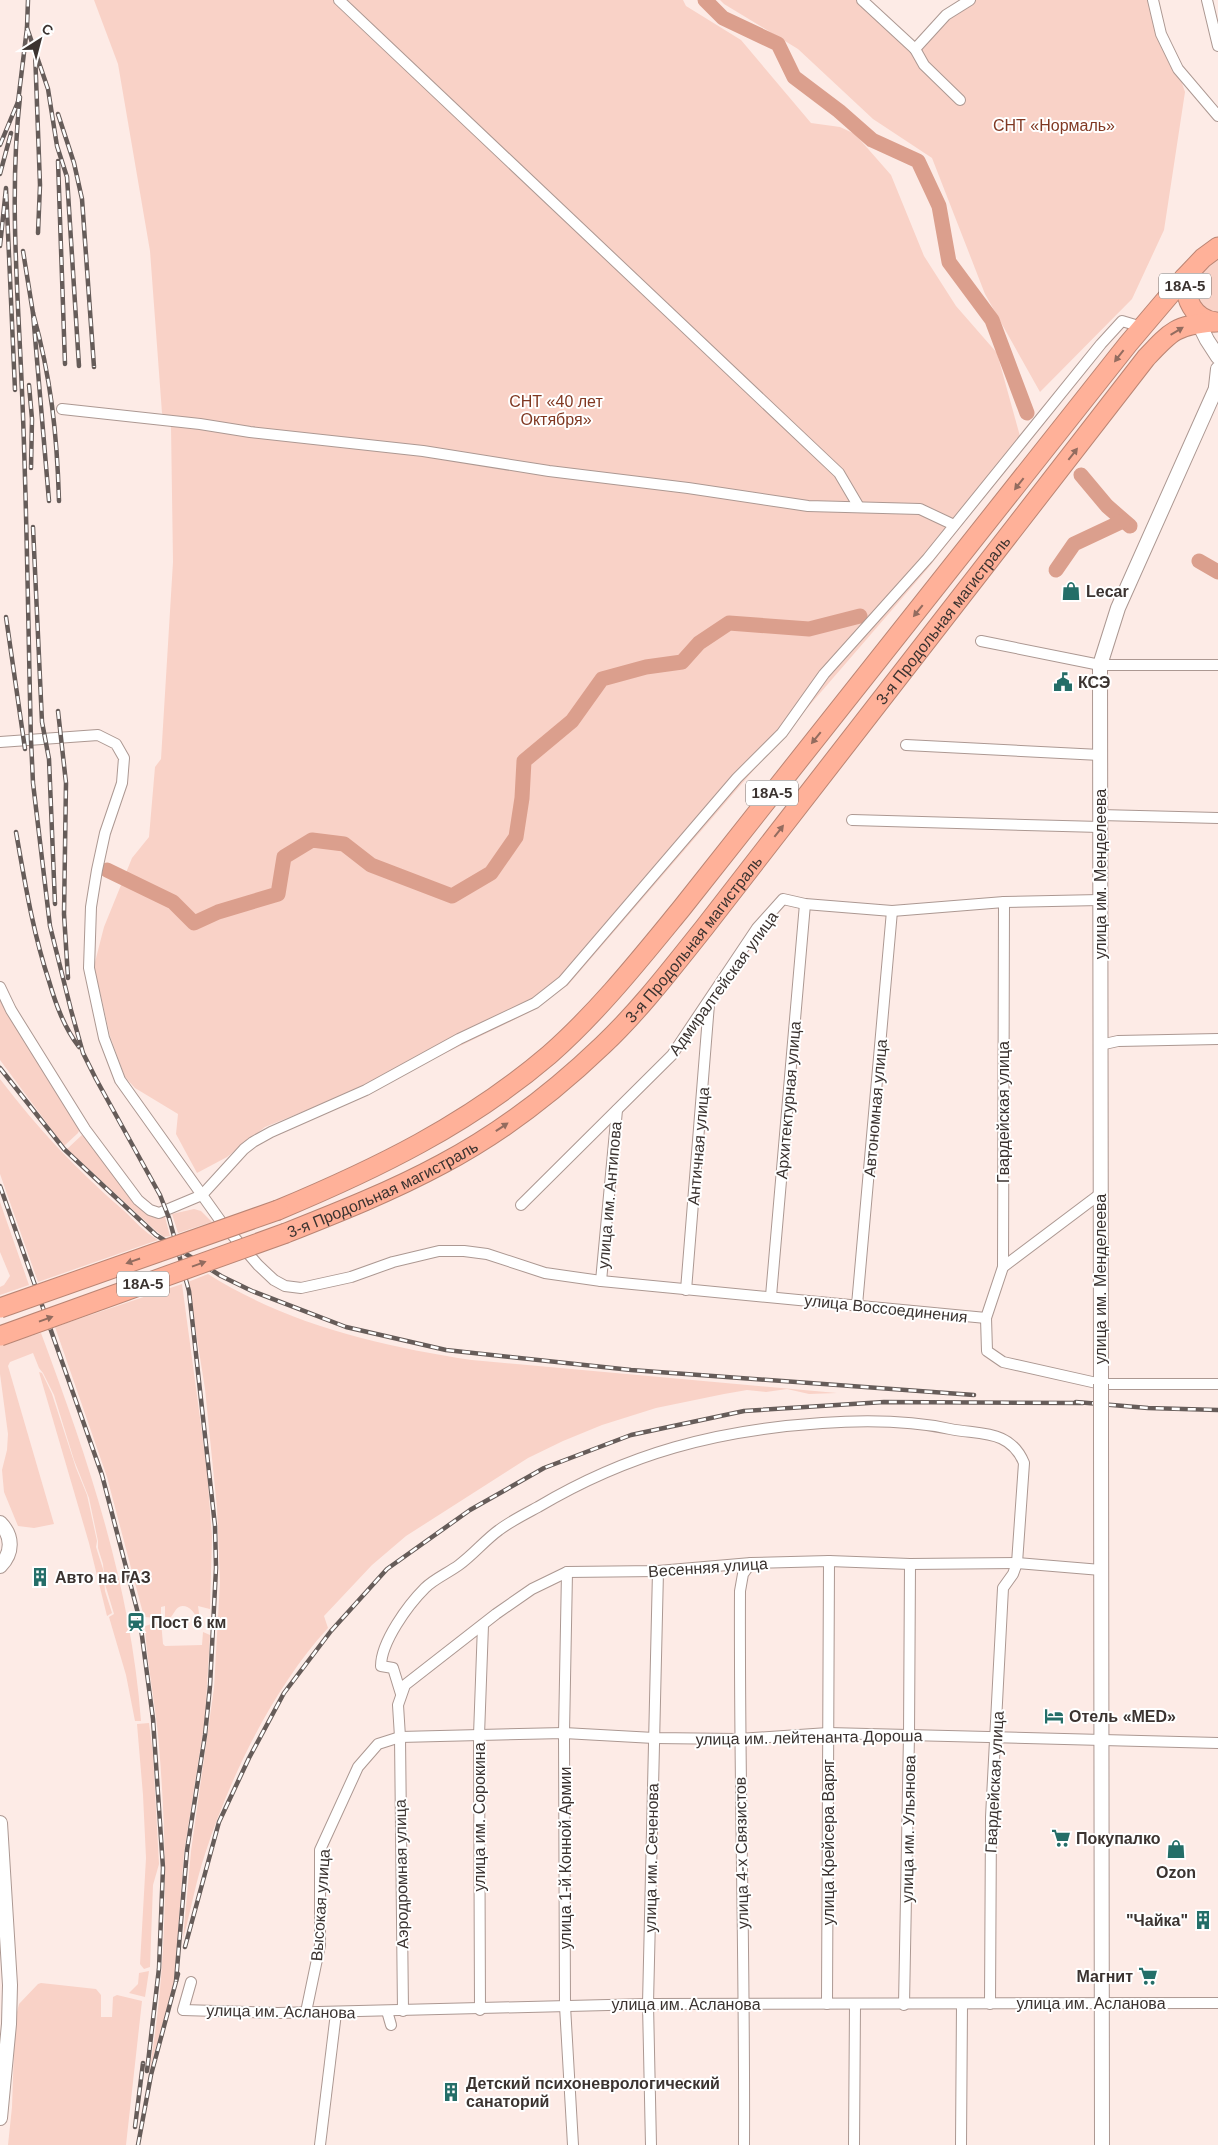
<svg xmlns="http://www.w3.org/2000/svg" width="1218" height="2145" font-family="Helvetica,sans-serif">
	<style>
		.green { fill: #f9d2c7 }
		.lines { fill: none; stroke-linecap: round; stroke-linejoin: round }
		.river { stroke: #db9f8d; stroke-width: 15 }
		.street-casing { stroke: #ac9892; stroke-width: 12 }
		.secondary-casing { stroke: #ac9892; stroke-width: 16 }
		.highway-casing { stroke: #ba8574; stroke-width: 21 }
		.street { stroke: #fff; stroke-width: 10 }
		.secondary { stroke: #fff; stroke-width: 14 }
		.highway { stroke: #ffb199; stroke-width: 19 }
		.rail-casing { stroke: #665c59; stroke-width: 4.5 }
		.rail { stroke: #fff; stroke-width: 2.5; stroke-dasharray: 8; stroke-linecap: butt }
		.secondary-bridge-casing { stroke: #ac9892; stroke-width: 16; stroke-linecap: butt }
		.highway-bridge-casing { stroke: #ba8574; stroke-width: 21; stroke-linecap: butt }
		.secondary-bridge { stroke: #fff; stroke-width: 14 }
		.highway-bridge { stroke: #ffb199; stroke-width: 19 }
		.oneway { fill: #936c5f }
		.labels { text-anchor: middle; stroke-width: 4; stroke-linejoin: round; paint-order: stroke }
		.shield { fill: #fff; stroke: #76706e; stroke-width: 1 }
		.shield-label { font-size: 15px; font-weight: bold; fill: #3b3330 }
		.park-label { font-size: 16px; fill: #803822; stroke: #fff }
		.poi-label { font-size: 16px; font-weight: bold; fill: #3b3330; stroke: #fff; text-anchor: start }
		.street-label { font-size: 16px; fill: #3b3330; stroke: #fff }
	</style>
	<rect width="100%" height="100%" fill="#fdebe6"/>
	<g class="green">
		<polygon points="94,0 683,0 686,6 741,40 811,123 840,127 855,134 891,175 924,256 956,306 997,353 1023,447 929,567 568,985 528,1013 431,1060 265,1127 227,1157 197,1173 176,1134 178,1114 135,1088 125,1077 110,1036 94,966 104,927 132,858 149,837 155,767 161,759 173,562 171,426 162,413 150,251 118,64"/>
		<polygon points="720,0 862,0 909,46 971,0 1154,0 1185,92 1164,230 1132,299 1040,392 985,294 932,158 873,119 798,49 724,4"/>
		<polygon points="1218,257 1218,317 1197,306 1193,280"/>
		<polygon points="0,994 80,1129 78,1133 64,1146 0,1060"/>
		<path d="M 0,1079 C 37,1128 77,1170 123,1210 C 134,1220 145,1233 158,1240 L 38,1282 L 0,1174 Z"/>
		<polygon points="82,1135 86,1136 157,1217 165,1217 170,1236 164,1237 156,1231 67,1149"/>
		<polygon points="0,1202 29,1285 0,1295 0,1287 4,1285 10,1276 0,1252"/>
		<polygon points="194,1209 201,1211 212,1222 178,1233 172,1214"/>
		<path d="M 208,1274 C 287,1324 380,1346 472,1360 L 837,1393 L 809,1394 L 787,1389 L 766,1392 L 747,1390 L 724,1394 L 656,1408 L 602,1425 L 563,1441 L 528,1458 L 406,1536 L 372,1565 L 324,1616 L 328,1628 C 273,1688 230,1777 205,1854 C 196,1881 191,1910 183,1939 L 191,1851 L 214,1688 L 220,1582 L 217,1508 L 205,1389 L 188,1282 Z"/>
		<path d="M 182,1284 L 207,1470 L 212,1537 L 210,1609 L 198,1606 L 200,1621 L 197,1620 C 196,1613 187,1603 179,1607 C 176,1608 173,1615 171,1617 L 165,1617 L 165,1606 L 161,1607 L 161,1618 L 144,1617 L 107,1477 L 55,1327 Z"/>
		<path d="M 41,1333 C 88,1459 131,1586 141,1721 L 135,1721 L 126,1675 L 109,1617 L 114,1614 L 105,1584 L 103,1564 L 98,1548 L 98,1541 L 89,1498 L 74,1460 L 54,1395 L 43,1373 L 39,1368 L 33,1353 L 10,1362 L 8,1366 L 54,1524 L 34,1528 L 18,1526 L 4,1492 L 2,1470 L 7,1450 L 8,1434 L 0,1374 L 0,1345 Z"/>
		<polygon points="39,1372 42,1373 52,1394 76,1468 87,1495 97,1541 96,1547 103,1569 105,1591 112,1613 107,1616 89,1543"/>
		<path d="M 161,1621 L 163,1644 L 165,1646 L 202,1645 L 203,1632 L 210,1635 L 205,1719 L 184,1853 L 174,1983 L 149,2072 C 168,1964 168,1855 159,1746 C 156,1706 147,1666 145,1626 Z"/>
		<polygon points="149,1723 153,1754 159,1864 153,1885 150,1967 144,1969 140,1964 146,1858 143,1795 137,1724"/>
		<polygon points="149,1971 145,1997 129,1993 138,1984 139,1973"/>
		<polygon points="41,1983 96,1989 101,1995 101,2017 112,2017 113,1997 117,1995 142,2001 126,2145 8,2145 12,2107 15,2020 19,2004 38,1984"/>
	</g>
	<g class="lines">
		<g class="river">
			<polyline points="705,0 723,18 778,44 794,77 839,111 872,140 918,161 939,206 949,262 992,320 1027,413"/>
			<polyline points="1081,475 1107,506 1130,526"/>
			<polyline points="1199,561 1218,572"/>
			<polyline points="1056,570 1074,544 1123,521"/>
			<polyline points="107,870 173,902 194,923 218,912 278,894 284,857 312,840 344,844 371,865 452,896 491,873 516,837 522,798 524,761 572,721 602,679 646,667 682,662 699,643 729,623 809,629 860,616"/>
		</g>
		<g class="street-casing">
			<g id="street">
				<polyline points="339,0 839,473 859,507"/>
				<polyline points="862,0 915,49 924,65 960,100"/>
				<polyline points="1153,0 1161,34 1178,69 1218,116"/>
				<polyline points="1207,0 1218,46"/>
				<polyline points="915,49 946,15 970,0"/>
				<polyline points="62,409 200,424 250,432 423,451 549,471 688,488 808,506 920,509 954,525"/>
				<polyline points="981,641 1100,665 1218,665"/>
				<polyline points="0,742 98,735 116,744 124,758 122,783 105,833 97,870 91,907 89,968 104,1038 120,1080 222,1223 258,1265 274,1280 285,1286 301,1288 351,1277 393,1262 439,1251 464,1251 487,1254 545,1273 601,1281 986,1318"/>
				<polyline points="906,745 1100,755"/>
				<polyline points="1100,815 1218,818"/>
				<polyline points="852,820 1100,827"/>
				<polyline points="1004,902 1003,1267 986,1318 987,1351 1003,1362 1101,1384 1218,1384"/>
				<polyline points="0,987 11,1010 85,1129 138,1200 150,1210 159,1213 202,1195 244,1149 253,1142 271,1132 366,1090 459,1039 535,1003 563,981 737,778 782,733 824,674 928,558 1101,344 1122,321 1142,327"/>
				<polyline points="1100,1045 1118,1041 1218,1039"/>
				<polyline points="521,1205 672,1055 757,928 783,899 805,904 892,911 1004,902 1100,900"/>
				<polyline points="1003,1267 1100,1194"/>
				<polyline points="601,1281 617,1110"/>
				<polyline points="686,1290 709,1004"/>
				<polyline points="771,1296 805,904"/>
				<polyline points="857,1305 892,911"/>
				<polyline points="567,1572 564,1733 565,2006 573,2145"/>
				<path d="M 401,1694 L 393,1668 L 381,1666 C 381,1642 408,1605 425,1588 C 434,1579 448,1573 459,1565 C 474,1554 485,1540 499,1530 C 511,1521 525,1514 538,1507 C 629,1453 717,1430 822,1423 C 865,1420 908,1420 950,1429 C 980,1435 1010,1429 1024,1463 L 1017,1563 L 1013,1574 L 1003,1588 L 991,1817 L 990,2004"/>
				<polyline points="191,1982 183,2010 278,2013 648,2004 1218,2003"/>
				<polyline points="827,2004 829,1561"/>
				<polyline points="904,2005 909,1735 910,1564"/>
				<polyline points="480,2010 479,1735 483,1625"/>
				<polyline points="387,2011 391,2025"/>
				<polyline points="403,2011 400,1737 398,1705 405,1685 496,1614 532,1589 567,1572 658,1571 751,1563 829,1561 910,1564 1017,1563 1101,1570"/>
				<polyline points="306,2012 320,1945 320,1850 358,1767 378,1744 400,1737 564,1733 654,1738 739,1739 828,1733 1218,1743"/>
				<polyline points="320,2145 336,2013"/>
				<polyline points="651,2145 648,2004 658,1571"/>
				<path d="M 744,2145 C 745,1960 739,1776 740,1591 L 743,1574 L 751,1563"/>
				<polyline points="854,2145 855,2004"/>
				<polyline points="961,2145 962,2004"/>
			</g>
		</g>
		<g class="secondary-casing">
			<g id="secondary">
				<polyline points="1195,316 1207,340 1218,357"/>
				<polyline points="1216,387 1218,369"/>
				<polyline points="1101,1384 1100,665 1118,608 1218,384"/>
				<polyline points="1101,1436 1102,2145"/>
				<path d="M 0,1523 C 13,1536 13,1553 0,1566"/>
				<polyline points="0,1823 10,1985 9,2024 0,2118"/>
			</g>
		</g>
		<g class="highway-casing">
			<g id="highway">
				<path d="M 1216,322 C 1192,319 1186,299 1184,278 L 1203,258 L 1218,247"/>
				<path d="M 278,1210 C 376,1169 467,1125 549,1055 C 598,1012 640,959 681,909 L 1128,344 L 1184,278"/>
				<path id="s1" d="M 286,1233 C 339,1212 392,1191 442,1164 C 501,1133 555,1091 603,1045 C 640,1010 672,968 704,928 L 1146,358 C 1171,331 1176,325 1213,322"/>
			</g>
		</g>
		<use href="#street" class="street"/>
		<use href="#secondary" class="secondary"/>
		<use href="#highway" class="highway"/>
		<g class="rail-casing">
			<g id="rail">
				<polyline points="27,28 35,51 40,185 38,233"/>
				<polyline points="35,51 48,89 57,146 67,177 79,366"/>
				<polyline points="18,102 27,28 28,0"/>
				<polyline points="58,114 74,163 82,199 94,367"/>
				<path d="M 0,145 L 20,97 C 9,194 18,294 22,391 C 27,507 28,624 31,740 L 33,783 L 50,926 L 71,1010 L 83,1053 L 96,1079 L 160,1195 L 169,1218 L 189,1291 L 215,1526 L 216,1568 L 210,1686 L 205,1735 L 187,1850 L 176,1981"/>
				<polyline points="58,161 65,364"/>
				<polyline points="0,174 11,133"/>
				<polyline points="0,246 6,188 15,390"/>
				<polyline points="23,251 33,313"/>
				<polyline points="29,385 32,419 31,468"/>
				<path d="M 49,501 L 33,313 C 51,378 57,433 59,501"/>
				<polyline points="33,527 42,722 49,759 55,904"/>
				<polyline points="6,617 25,749"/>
				<polyline points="58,711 66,783 64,914 68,978"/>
				<path d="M 16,832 C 25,883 33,933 49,981 C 56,1005 64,1027 79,1047"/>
				<polyline points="0,1068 64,1149 156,1235 221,1276 252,1291 346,1327 446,1350 631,1370 974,1395"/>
				<polyline points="0,1186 102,1475 140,1621 153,1719 163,1868 159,1968 147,2071"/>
				<polyline points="1076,1402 1148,1408 1218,1410"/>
				<polyline points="185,1947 219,1822 249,1758 284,1693 331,1631 387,1569 470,1510 544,1468 631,1435 744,1411 884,1402 1083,1403"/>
				<polyline points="135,2127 143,2063"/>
				<polyline points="138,2145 151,2075 178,1974"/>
			</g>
		</g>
		<use href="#rail" class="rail"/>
		<g class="secondary-bridge-casing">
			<polyline id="secondary-bridge" points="1101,1384 1101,1436"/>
		</g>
		<g class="highway-bridge-casing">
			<g id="highway-bridge">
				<polyline points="0,1308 278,1210"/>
				<polyline points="0,1336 286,1233"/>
			</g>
		</g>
		<use href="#secondary-bridge" class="secondary-bridge"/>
		<use href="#highway-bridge" class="highway-bridge"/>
	</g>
	<defs><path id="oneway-solid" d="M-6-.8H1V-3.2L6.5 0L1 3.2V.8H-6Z" transform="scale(1.25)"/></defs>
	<g class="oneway">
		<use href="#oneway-solid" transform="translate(1177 331) rotate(-31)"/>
		<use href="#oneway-solid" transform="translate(1119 356) rotate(128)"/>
		<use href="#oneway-solid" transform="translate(1073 454) rotate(-52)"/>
		<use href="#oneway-solid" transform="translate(1019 484) rotate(128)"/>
		<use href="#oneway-solid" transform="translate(918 611) rotate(129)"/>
		<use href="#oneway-solid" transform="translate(816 738) rotate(129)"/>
		<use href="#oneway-solid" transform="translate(779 831) rotate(-52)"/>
		<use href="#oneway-solid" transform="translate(502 1127) rotate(-34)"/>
		<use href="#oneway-solid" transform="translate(133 1261) rotate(161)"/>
		<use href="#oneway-solid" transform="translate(199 1264) rotate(-20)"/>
		<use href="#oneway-solid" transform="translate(46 1319) rotate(-20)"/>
	</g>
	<defs>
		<g id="shop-bare" transform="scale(1.5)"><path d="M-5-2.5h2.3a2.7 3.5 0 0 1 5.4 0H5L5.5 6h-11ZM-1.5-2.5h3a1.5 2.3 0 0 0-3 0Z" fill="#246e68" stroke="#fff" stroke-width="2.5" paint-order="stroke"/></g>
		<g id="civic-bare" transform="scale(1.5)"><path d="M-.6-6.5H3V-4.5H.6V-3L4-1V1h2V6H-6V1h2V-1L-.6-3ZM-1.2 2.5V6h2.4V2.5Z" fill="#246e68" stroke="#fff" stroke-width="2.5" paint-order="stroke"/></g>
		<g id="building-bare" transform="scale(1.5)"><path d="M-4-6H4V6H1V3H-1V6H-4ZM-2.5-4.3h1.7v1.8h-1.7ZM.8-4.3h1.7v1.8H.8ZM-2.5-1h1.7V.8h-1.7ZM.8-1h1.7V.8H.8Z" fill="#246e68" stroke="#fff" stroke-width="2.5" paint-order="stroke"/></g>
		<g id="station-bare" transform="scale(1.5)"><path d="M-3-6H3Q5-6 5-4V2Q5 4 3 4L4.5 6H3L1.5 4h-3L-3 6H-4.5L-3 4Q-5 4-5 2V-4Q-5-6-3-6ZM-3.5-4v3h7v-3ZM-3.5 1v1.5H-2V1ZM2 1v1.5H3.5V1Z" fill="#246e68" stroke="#fff" stroke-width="2.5" paint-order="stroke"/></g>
		<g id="hotel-bare" transform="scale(1.5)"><path d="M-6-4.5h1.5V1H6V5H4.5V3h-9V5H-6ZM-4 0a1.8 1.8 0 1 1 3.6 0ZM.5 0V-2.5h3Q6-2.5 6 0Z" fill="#246e68" stroke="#fff" stroke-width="2.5" paint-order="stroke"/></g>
		<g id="supermarket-bare" transform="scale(1.5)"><path d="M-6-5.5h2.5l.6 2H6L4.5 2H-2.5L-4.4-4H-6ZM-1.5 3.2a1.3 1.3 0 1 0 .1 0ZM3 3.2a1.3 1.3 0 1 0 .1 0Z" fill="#246e68" stroke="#fff" stroke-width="2.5" paint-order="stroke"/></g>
	</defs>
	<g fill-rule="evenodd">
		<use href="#shop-bare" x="1071" y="591"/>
		<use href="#civic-bare" x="1063" y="682"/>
		<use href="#building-bare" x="40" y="1577"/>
		<use href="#station-bare" x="136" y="1622"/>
		<use href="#hotel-bare" x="1054" y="1716"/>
		<use href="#supermarket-bare" x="1061" y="1838"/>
		<use href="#shop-bare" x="1176" y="1849"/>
		<use href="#building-bare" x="1203" y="1920"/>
		<use href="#supermarket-bare" x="1148" y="1976"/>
		<use href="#building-bare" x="451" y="2092"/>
	</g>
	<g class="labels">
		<g class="shield">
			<rect x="1159" y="273.5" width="52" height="25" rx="4"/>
			<rect x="746" y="780.5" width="52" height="25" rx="4"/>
			<rect x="117" y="1271.5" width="52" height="25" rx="4"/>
		</g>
		<g class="shield-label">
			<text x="1185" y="291">18А-5</text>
			<text x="772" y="798">18А-5</text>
			<text x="143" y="1289">18А-5</text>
		</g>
		<g class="park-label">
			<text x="1054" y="131">СНТ «Нормаль»</text>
			<text x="556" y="407">СНТ «40 лет<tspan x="556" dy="18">Октября»</tspan></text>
		</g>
		<g class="poi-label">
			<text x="1086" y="597">Lecar</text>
			<text x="1078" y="688">КСЭ</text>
			<text x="55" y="1583">Авто на ГАЗ</text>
			<text x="151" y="1628">Пост 6 км</text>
			<text x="1069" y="1722">Отель «MED»</text>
			<text x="1076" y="1844">Покупалко</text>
			<text x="1176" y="1878" text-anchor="middle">Ozon</text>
			<text x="1188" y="1926" text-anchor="end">"Чайка"</text>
			<text x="1133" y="1982" text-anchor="end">Магнит</text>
			<text x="466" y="2089">Детский психоневрологический<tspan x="466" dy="18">санаторий</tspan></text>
		</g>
		<g class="street-label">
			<text dy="6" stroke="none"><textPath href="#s1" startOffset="916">3-я Продольная магистраль</textPath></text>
			<text transform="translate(1100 874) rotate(-90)" y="6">улица им. Менделеева</text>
			<text dy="6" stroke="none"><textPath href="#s1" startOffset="511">3-я Продольная магистраль</textPath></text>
			<text transform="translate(723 983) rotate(-54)" y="6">Адмиралтейская улица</text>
			<text transform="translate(788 1100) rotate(-85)" y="6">Архитектурная улица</text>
			<text transform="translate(875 1108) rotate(-85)" y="6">Автономная улица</text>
			<text transform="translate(1003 1112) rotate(-90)" y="6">Гвардейская улица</text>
			<text transform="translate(698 1146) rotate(-85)" y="6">Античная улица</text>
			<text dy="6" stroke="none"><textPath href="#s1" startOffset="106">3-я Продольная магистраль</textPath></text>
			<text transform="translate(609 1195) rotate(-85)" y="6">улица им. Антипова</text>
			<text transform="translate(1100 1279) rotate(-90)" y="6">улица им. Менделеева</text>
			<text transform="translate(886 1308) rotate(6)" y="6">улица Воссоединения</text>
			<text transform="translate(708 1567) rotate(-4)" y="6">Весенняя улица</text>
			<text transform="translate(809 1737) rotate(-1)" y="6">улица им. лейтенанта Дороша</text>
			<text transform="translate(994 1782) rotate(-87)" y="6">Гвардейская улица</text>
			<text transform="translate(479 1817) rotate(-90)" y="6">улица им. Сорокина</text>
			<text transform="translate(908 1829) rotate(-89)" y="6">улица им. Ульянова</text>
			<text transform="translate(828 1842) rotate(-90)" y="6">улица Крейсера Варяг</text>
			<text transform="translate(741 1853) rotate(-91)" y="6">улица 4-х Связистов</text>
			<text transform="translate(565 1858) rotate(-90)" y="6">улица 1-й Конной Армии</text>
			<text transform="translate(651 1858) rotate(-89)" y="6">улица им. Сеченова</text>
			<text transform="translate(401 1874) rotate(-91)" y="6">Аэродромная улица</text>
			<text transform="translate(320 1905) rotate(-86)" y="6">Высокая улица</text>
			<text x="1091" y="2009">улица им. Асланова</text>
			<text x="686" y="2010">улица им. Асланова</text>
			<text transform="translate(281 2011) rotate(1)" y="6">улица им. Асланова</text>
		</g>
	</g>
	<g transform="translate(40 40) rotate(36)" stroke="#ffffff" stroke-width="4" paint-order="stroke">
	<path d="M0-4L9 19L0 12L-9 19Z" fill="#3b3330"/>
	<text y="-8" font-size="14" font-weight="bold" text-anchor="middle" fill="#3b3330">С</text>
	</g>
</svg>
